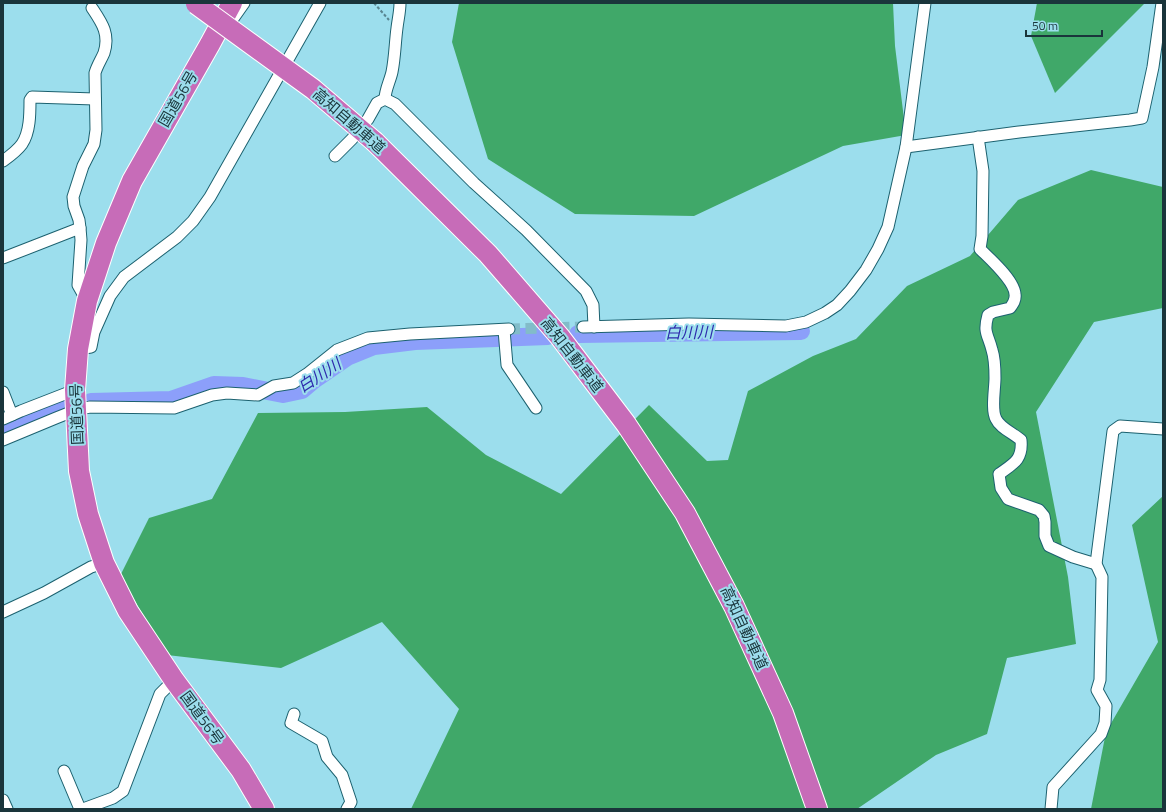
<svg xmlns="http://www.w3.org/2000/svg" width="1166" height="812" font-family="'Titillium Web','Noto Sans JP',sans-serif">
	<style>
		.forest { fill: #40a869 }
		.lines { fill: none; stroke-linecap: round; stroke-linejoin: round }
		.river { stroke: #8c9ffa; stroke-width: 18 }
		.street-tunnel { stroke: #82bcc9; stroke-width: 11; stroke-dasharray: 11 5.5; stroke-linecap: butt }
		.street-casing { stroke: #1c616f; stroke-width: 13 }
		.highway-casing { stroke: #fff; stroke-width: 22 }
		.path { stroke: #588590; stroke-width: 2; stroke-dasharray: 3 2; stroke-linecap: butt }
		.street { stroke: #fff; stroke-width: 11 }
		.highway { stroke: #c76cb8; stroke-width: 20 }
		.highway-bridge-casing { stroke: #fff; stroke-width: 22; stroke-linecap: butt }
		.highway-bridge { stroke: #c76cb8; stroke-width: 20 }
		.labels { text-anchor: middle; stroke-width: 4; stroke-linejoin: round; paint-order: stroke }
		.street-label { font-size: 15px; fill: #1a353b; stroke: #9cdeed }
		.water-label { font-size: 16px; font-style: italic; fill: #2e2bad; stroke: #9cdeed }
	</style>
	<rect width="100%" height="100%" fill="#9cdeed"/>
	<g class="forest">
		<polygon points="459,3 893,3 895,46 906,135 843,146 694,216 575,214 488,159 452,42"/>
		<polygon points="1037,3 1145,3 1055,93 1031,36"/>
		<polygon points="1091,170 1163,187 1163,308 1094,322 1036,412 1068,577 1076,644 1007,658 987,734 936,755 857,809 411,809 459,709 382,622 281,668 167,655 120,576 149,518 212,499 258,413 345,412 427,407 486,455 561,494 649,405 707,461 728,460 748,391 813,356 856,339 907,286 970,256 1018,200"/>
		<polygon points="1163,496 1163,809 1091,809 1106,732 1158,642 1132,525"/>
	</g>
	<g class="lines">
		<g class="river">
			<polyline points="578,334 801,331"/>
			<polyline points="91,402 171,400 214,385 243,386 283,394 302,390 315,379 347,357 374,346 415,341 548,336"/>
			<polyline points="3,433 66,408"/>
		</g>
		<polyline class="street-tunnel" points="509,329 583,327"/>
		<g class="street-casing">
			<g id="street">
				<polyline points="232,20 244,3"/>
				<path d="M 385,99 C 385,90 390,81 392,72 C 395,57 395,43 397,28 C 398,19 400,12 400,3"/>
				<path d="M 978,137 L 983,171 L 982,236 L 980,249 C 990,259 1014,280 1015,294 C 1016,300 1013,304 1010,308 L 993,312 L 988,315 C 983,333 988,334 992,350 C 995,359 995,370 995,378 C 995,389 991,410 996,419 C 1000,428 1013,433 1021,440 C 1023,460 1013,464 999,474 L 1001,488 L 1008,499 L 1039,510 L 1044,516 L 1045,522 L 1045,536 L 1049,546 L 1073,557 L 1096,564"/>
				<polyline points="906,147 1019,132 1130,120 1142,118 1153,67 1162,3"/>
				<polyline points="335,156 352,139 368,119 377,103 385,99 395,104 474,183 526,230 586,291 593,305 594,327"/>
				<path d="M 3,161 C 10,156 17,151 22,144 C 30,132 30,114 30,100 L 32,97 L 95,99"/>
				<path d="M 80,228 L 79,220 L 74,206 L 73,197 L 83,166 L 94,144 L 96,130 L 95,73 C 97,66 101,60 104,53 C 110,34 102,23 92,8"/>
				<polyline points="3,258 80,228 81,240 78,285 87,301"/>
				<polyline points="583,327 689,324 786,326 806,322 825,313 837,305 850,291 866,270 878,249 888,227 906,147 925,3"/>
				<polyline points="504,330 507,365 536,408"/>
				<polyline points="78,349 91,347 94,332 110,296 124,277 177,237 193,221 210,197 320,3"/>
				<polyline points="3,392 12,415"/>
				<polyline points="3,419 21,411 75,390"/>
				<polyline points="3,440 56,418 76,410 90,407 174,408 212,395 227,393 258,395 274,386 293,383 307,374 337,350 368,338 410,334 509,329"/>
				<polyline points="3,612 44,593 91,567 104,563"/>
				<polyline points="294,714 291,723 322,741 327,757 342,775 351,802 347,809"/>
				<polyline points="64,771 80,809"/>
				<polyline points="3,800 7,809"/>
				<polyline points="83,809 113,798 123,791 160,694 174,680"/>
				<polyline points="1051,809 1053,787 1101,734 1105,723 1106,706 1097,690 1100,680 1102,577 1096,564 1113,431 1120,426 1163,429"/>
			</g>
		</g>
		<g class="highway-casing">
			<g id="highway">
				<polyline points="232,3 210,44 132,181 106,243 87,301 78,349 75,390 79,471 88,514 104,563 128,611 174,680 241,770 264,809"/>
				<polyline points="375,142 488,254 560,337 626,424 685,513 734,606 783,713 817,809"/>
			</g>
		</g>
		<polyline class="path" points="374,3 389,20"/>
		<use href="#street" class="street"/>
		<use href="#highway" class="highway"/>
		<g class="highway-bridge-casing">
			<polyline id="highway-bridge" points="196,4 313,89 375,142"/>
		</g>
		<use href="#highway-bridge" class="highway-bridge"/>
	</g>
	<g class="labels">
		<g class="street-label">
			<text transform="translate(178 99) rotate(-60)" y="5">国道56号</text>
			<text transform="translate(349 121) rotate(41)" y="5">高知自動車道</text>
			<text transform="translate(572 355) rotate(52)" y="5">高知自動車道</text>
			<text transform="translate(77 414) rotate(-92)" y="5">国道56号</text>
			<text transform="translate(744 628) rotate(65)" y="5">高知自動車道</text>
			<text transform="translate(202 718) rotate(54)" y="5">国道56号</text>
		</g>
		<g class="water-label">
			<text transform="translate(689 332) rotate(-1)" y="6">白川川</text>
			<text transform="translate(319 375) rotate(-33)" y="6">白川川</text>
		</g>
	</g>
	<rect width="1166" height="812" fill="none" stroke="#1a353b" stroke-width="8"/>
	<path d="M1026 30v6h76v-6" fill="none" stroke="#1a353b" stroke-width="2"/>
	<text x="1032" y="30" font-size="12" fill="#1a353b" stroke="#9cdeed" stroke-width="3" paint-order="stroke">50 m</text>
</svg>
